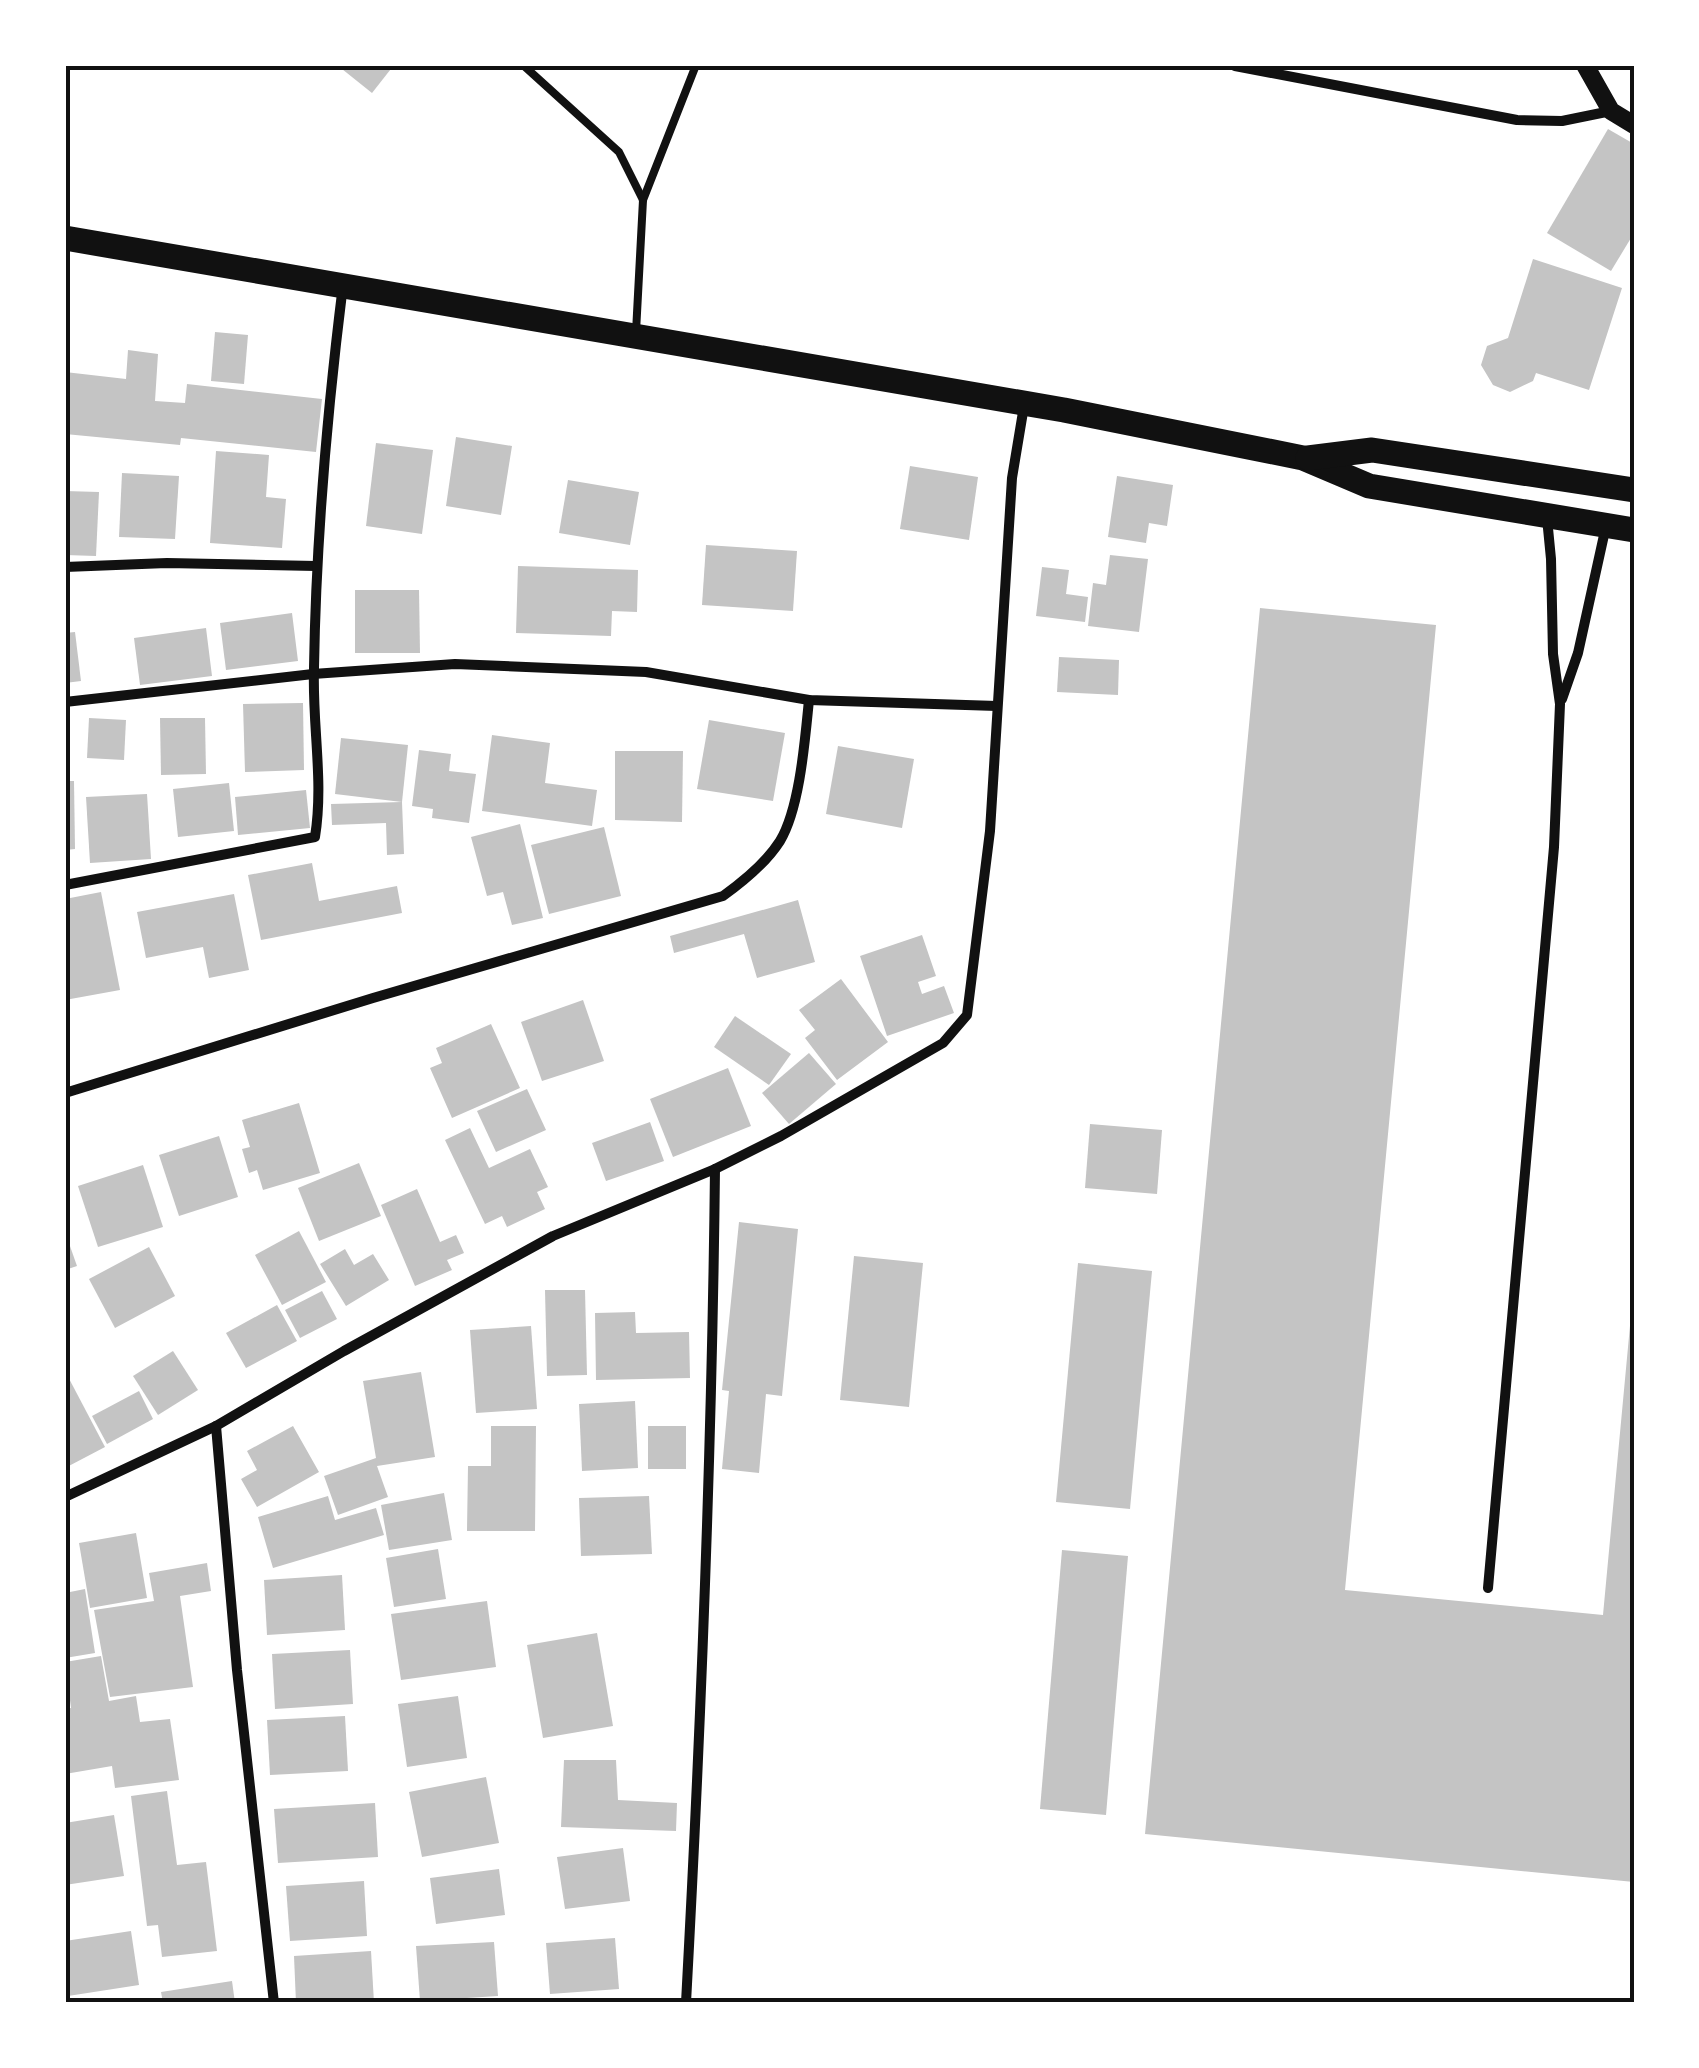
<svg xmlns="http://www.w3.org/2000/svg" width="1699" height="2068" font-family="Rubik,sans-serif">
	<style>
		.building { fill: #c4c4c4 }
		.lines { fill: none; stroke-linecap: round; stroke-linejoin: round }
		.service { stroke: #111; stroke-width: 8 }
		.minor { stroke: #111; stroke-width: 10 }
		.tertiary { stroke: #111; stroke-width: 18 }
		.primary { stroke: #111; stroke-width: 25 }
		.neatline { fill: none; stroke: #111; stroke-width: 4 }
	</style>
	<rect width="100%" height="100%" fill="#fff"/>
	<g class="building">
		<polygon points="337,65 394,65 372,93"/>
		<polygon points="1608,129 1634,144 1634,233 1611,271 1547,233"/>
		<polygon points="1533,259 1622,288 1589,390 1536,373 1533,381 1510,392 1493,385 1481,365 1487,346 1508,338"/>
		<polygon points="215,332 248,335 244,384 211,381"/>
		<polygon points="128,350 158,354 155,401 185,403 187,384 322,399 316,452 181,438 180,445 65,434 65,372 126,379"/>
		<polygon points="456,437 512,446 501,515 446,506"/>
		<polygon points="376,443 433,450 422,534 366,526"/>
		<polygon points="216,451 269,455 266,497 286,499 282,548 210,543"/>
		<polygon points="910,466 978,477 969,540 900,529"/>
		<polygon points="122,473 179,476 175,539 119,537"/>
		<polygon points="1117,476 1173,485 1167,526 1149,523 1146,543 1108,537"/>
		<polygon points="568,480 639,492 630,545 559,533"/>
		<polygon points="65,491 99,492 96,556 65,555"/>
		<polygon points="706,545 797,551 793,611 702,605"/>
		<polygon points="1110,555 1148,559 1139,632 1088,626 1093,583 1106,585"/>
		<polygon points="518,566 638,570 637,612 612,611 611,636 516,633"/>
		<polygon points="1042,567 1069,570 1066,594 1088,597 1085,622 1036,616"/>
		<polygon points="355,590 419,590 420,653 355,653"/>
		<polygon points="1260,608 1436,625 1345,1590 1603,1615 1631,1315 1634,1315 1634,1882 1145,1834"/>
		<polygon points="292,613 298,661 226,670 220,623"/>
		<polygon points="206,628 212,676 140,685 134,638"/>
		<polygon points="75,632 81,681 65,683 65,633"/>
		<polygon points="1059,657 1119,660 1118,695 1057,692"/>
		<polygon points="303,703 304,770 245,772 243,704"/>
		<polygon points="89,718 126,720 124,760 87,758"/>
		<polygon points="160,718 205,718 206,774 161,775"/>
		<polygon points="709,720 785,733 773,801 697,789"/>
		<polygon points="492,735 550,743 545,783 597,790 592,826 482,811"/>
		<polygon points="341,738 408,745 402,802 335,794"/>
		<polygon points="838,746 914,759 902,828 826,814"/>
		<polygon points="419,750 451,754 449,771 476,774 469,823 432,818 433,809 412,806"/>
		<polygon points="615,751 683,751 682,822 615,820"/>
		<polygon points="65,781 74,781 75,849 65,850"/>
		<polygon points="229,783 234,831 178,837 173,789"/>
		<polygon points="306,790 310,828 238,835 235,797"/>
		<polygon points="147,794 151,859 90,863 86,797"/>
		<polygon points="402,802 404,854 387,855 386,823 332,825 331,804"/>
		<polygon points="520,824 543,918 512,925 503,892 487,896 471,837"/>
		<polygon points="604,827 621,896 549,914 531,845"/>
		<polygon points="312,863 319,901 397,886 402,913 261,940 248,875"/>
		<polygon points="101,892 120,990 65,1000 65,899"/>
		<polygon points="234,894 249,970 209,978 203,947 146,958 137,912"/>
		<polygon points="798,900 815,962 757,978 744,934 674,953 670,936"/>
		<polygon points="922,935 936,976 918,982 922,994 944,986 954,1013 887,1036 860,956"/>
		<polygon points="841,979 888,1042 837,1080 805,1038 815,1030 799,1010"/>
		<polygon points="583,1000 604,1061 542,1081 521,1022"/>
		<polygon points="735,1016 791,1054 769,1085 714,1047"/>
		<polygon points="491,1024 520,1088 452,1118 430,1068 442,1063 436,1048"/>
		<polygon points="809,1053 836,1084 789,1124 762,1093"/>
		<polygon points="728,1068 751,1126 673,1157 650,1099"/>
		<polygon points="527,1089 546,1130 496,1152 477,1111"/>
		<polygon points="299,1103 320,1173 263,1190 257,1170 249,1173 242,1149 250,1147 242,1120"/>
		<polygon points="650,1122 664,1161 606,1181 592,1143"/>
		<polygon points="1090,1124 1162,1130 1157,1194 1085,1188"/>
		<polygon points="470,1128 489,1168 530,1149 548,1187 537,1192 545,1209 507,1227 502,1216 485,1224 445,1140"/>
		<polygon points="219,1136 238,1197 179,1216 159,1155"/>
		<polygon points="359,1163 381,1216 319,1241 298,1188"/>
		<polygon points="143,1165 163,1227 98,1247 78,1186"/>
		<polygon points="417,1189 440,1242 456,1235 464,1253 447,1260 452,1270 415,1286 381,1205"/>
		<polygon points="739,1222 798,1229 782,1396 766,1394 759,1473 722,1469 729,1391 722,1390"/>
		<polygon points="299,1231 326,1282 282,1305 255,1255"/>
		<polygon points="65,1232 77,1266 65,1270"/>
		<polygon points="149,1247 175,1296 115,1328 89,1279"/>
		<polygon points="345,1249 354,1265 373,1254 389,1280 346,1306 320,1264"/>
		<polygon points="854,1256 923,1263 909,1407 840,1400"/>
		<polygon points="1078,1263 1152,1271 1130,1509 1056,1502"/>
		<polygon points="545,1290 585,1290 587,1375 547,1376"/>
		<polygon points="322,1291 337,1319 300,1338 285,1310"/>
		<polygon points="277,1305 297,1341 246,1368 226,1333"/>
		<polygon points="635,1312 636,1333 689,1332 690,1378 596,1380 595,1313"/>
		<polygon points="531,1326 537,1409 476,1413 470,1330"/>
		<polygon points="173,1351 198,1390 158,1415 133,1376"/>
		<polygon points="65,1371 105,1447 65,1468"/>
		<polygon points="421,1372 435,1457 377,1466 388,1497 338,1515 324,1476 376,1458 363,1381"/>
		<polygon points="139,1391 153,1419 107,1444 92,1416"/>
		<polygon points="635,1401 638,1468 582,1471 579,1404"/>
		<polygon points="293,1426 319,1472 257,1507 241,1479 257,1470 247,1451"/>
		<polygon points="491,1426 536,1426 535,1531 467,1531 468,1466 491,1466"/>
		<rect x="648" y="1426" width="38" height="43"/>
		<polygon points="444,1493 452,1540 389,1550 381,1505"/>
		<polygon points="328,1496 335,1520 376,1508 384,1535 273,1568 258,1517"/>
		<polygon points="649,1496 652,1554 581,1556 579,1498"/>
		<polygon points="136,1533 147,1598 90,1608 79,1543"/>
		<polygon points="438,1549 446,1599 394,1607 386,1558"/>
		<polygon points="1062,1550 1128,1556 1106,1815 1040,1809"/>
		<polygon points="207,1563 211,1591 180,1596 193,1687 110,1697 94,1610 154,1601 149,1573"/>
		<polygon points="342,1575 345,1630 267,1635 264,1580"/>
		<polygon points="85,1589 95,1653 65,1658 65,1593"/>
		<polygon points="487,1601 496,1667 401,1680 391,1614"/>
		<polygon points="597,1633 613,1726 543,1738 527,1645"/>
		<polygon points="350,1650 353,1704 275,1709 272,1654"/>
		<polygon points="101,1656 109,1701 136,1696 140,1722 170,1719 179,1780 115,1788 112,1766 65,1774 65,1709 71,1708 65,1662"/>
		<polygon points="458,1696 467,1758 407,1767 398,1704"/>
		<polygon points="345,1716 348,1771 270,1775 267,1720"/>
		<polygon points="564,1760 616,1760 618,1800 677,1803 676,1831 561,1827"/>
		<polygon points="486,1777 499,1843 422,1857 409,1792"/>
		<polygon points="167,1791 177,1865 206,1862 217,1951 162,1957 158,1925 147,1926 131,1796"/>
		<polygon points="375,1803 378,1857 278,1863 274,1809"/>
		<polygon points="114,1815 124,1876 65,1885 65,1823"/>
		<polygon points="623,1848 630,1901 565,1909 557,1857"/>
		<polygon points="499,1869 505,1915 436,1924 430,1878"/>
		<polygon points="364,1881 367,1936 290,1941 286,1886"/>
		<polygon points="131,1931 139,1985 68,1996 65,1941"/>
		<polygon points="615,1938 619,1989 550,1994 546,1943"/>
		<polygon points="494,1942 498,1996 420,2001 416,1946"/>
		<polygon points="371,1951 374,2003 296,2003 294,1956"/>
		<polygon points="232,1981 235,2003 163,2003 161,1992"/>
	</g>
	<g class="lines">
		<g class="service">
			<polyline points="523,65 619,152 643,200 636,332"/>
			<polyline points="643,200 696,65"/>
		</g>
		<g class="minor">
			<polyline points="1235,66 1517,120 1562,121 1611,111"/>
			<polyline points="65,567 167,563 316,566"/>
			<polyline points="1562,699 1578,653 1606,526"/>
			<polyline points="65,702 313,674 455,664 646,672 809,700 997,706"/>
			<path d="M 65,885 L 315,837 C 324,781 312,725 314,668 C 316,540 327,413 343,285"/>
			<path d="M 65,1093 L 373,998 L 723,896 C 744,881 766,863 780,841 C 800,808 805,739 809,700"/>
			<polyline points="216,1426 237,1670 274,2003"/>
			<polyline points="65,1497 216,1426 344,1351 553,1236 715,1169 781,1136 943,1043 967,1015 990,831 1012,478 1024,406"/>
			<polyline points="1488,1588 1554,847 1560,704 1553,654 1551,559 1547,518"/>
			<path d="M 686,2003 C 701,1725 712,1447 715,1169"/>
		</g>
		<polyline class="tertiary" points="1585,65 1611,111 1634,125"/>
		<g class="primary">
			<polyline points="65,238 1064,410 1303,458 1369,486 1634,530"/>
			<polyline points="1308,458 1372,450 1634,490"/>
		</g>
	</g>
	<rect width="1699" height="2068" fill="none" stroke="#ffffff" stroke-width="135"/>
	<rect x="68" y="68" width="1564" height="1932" class="neatline"/>
</svg>
